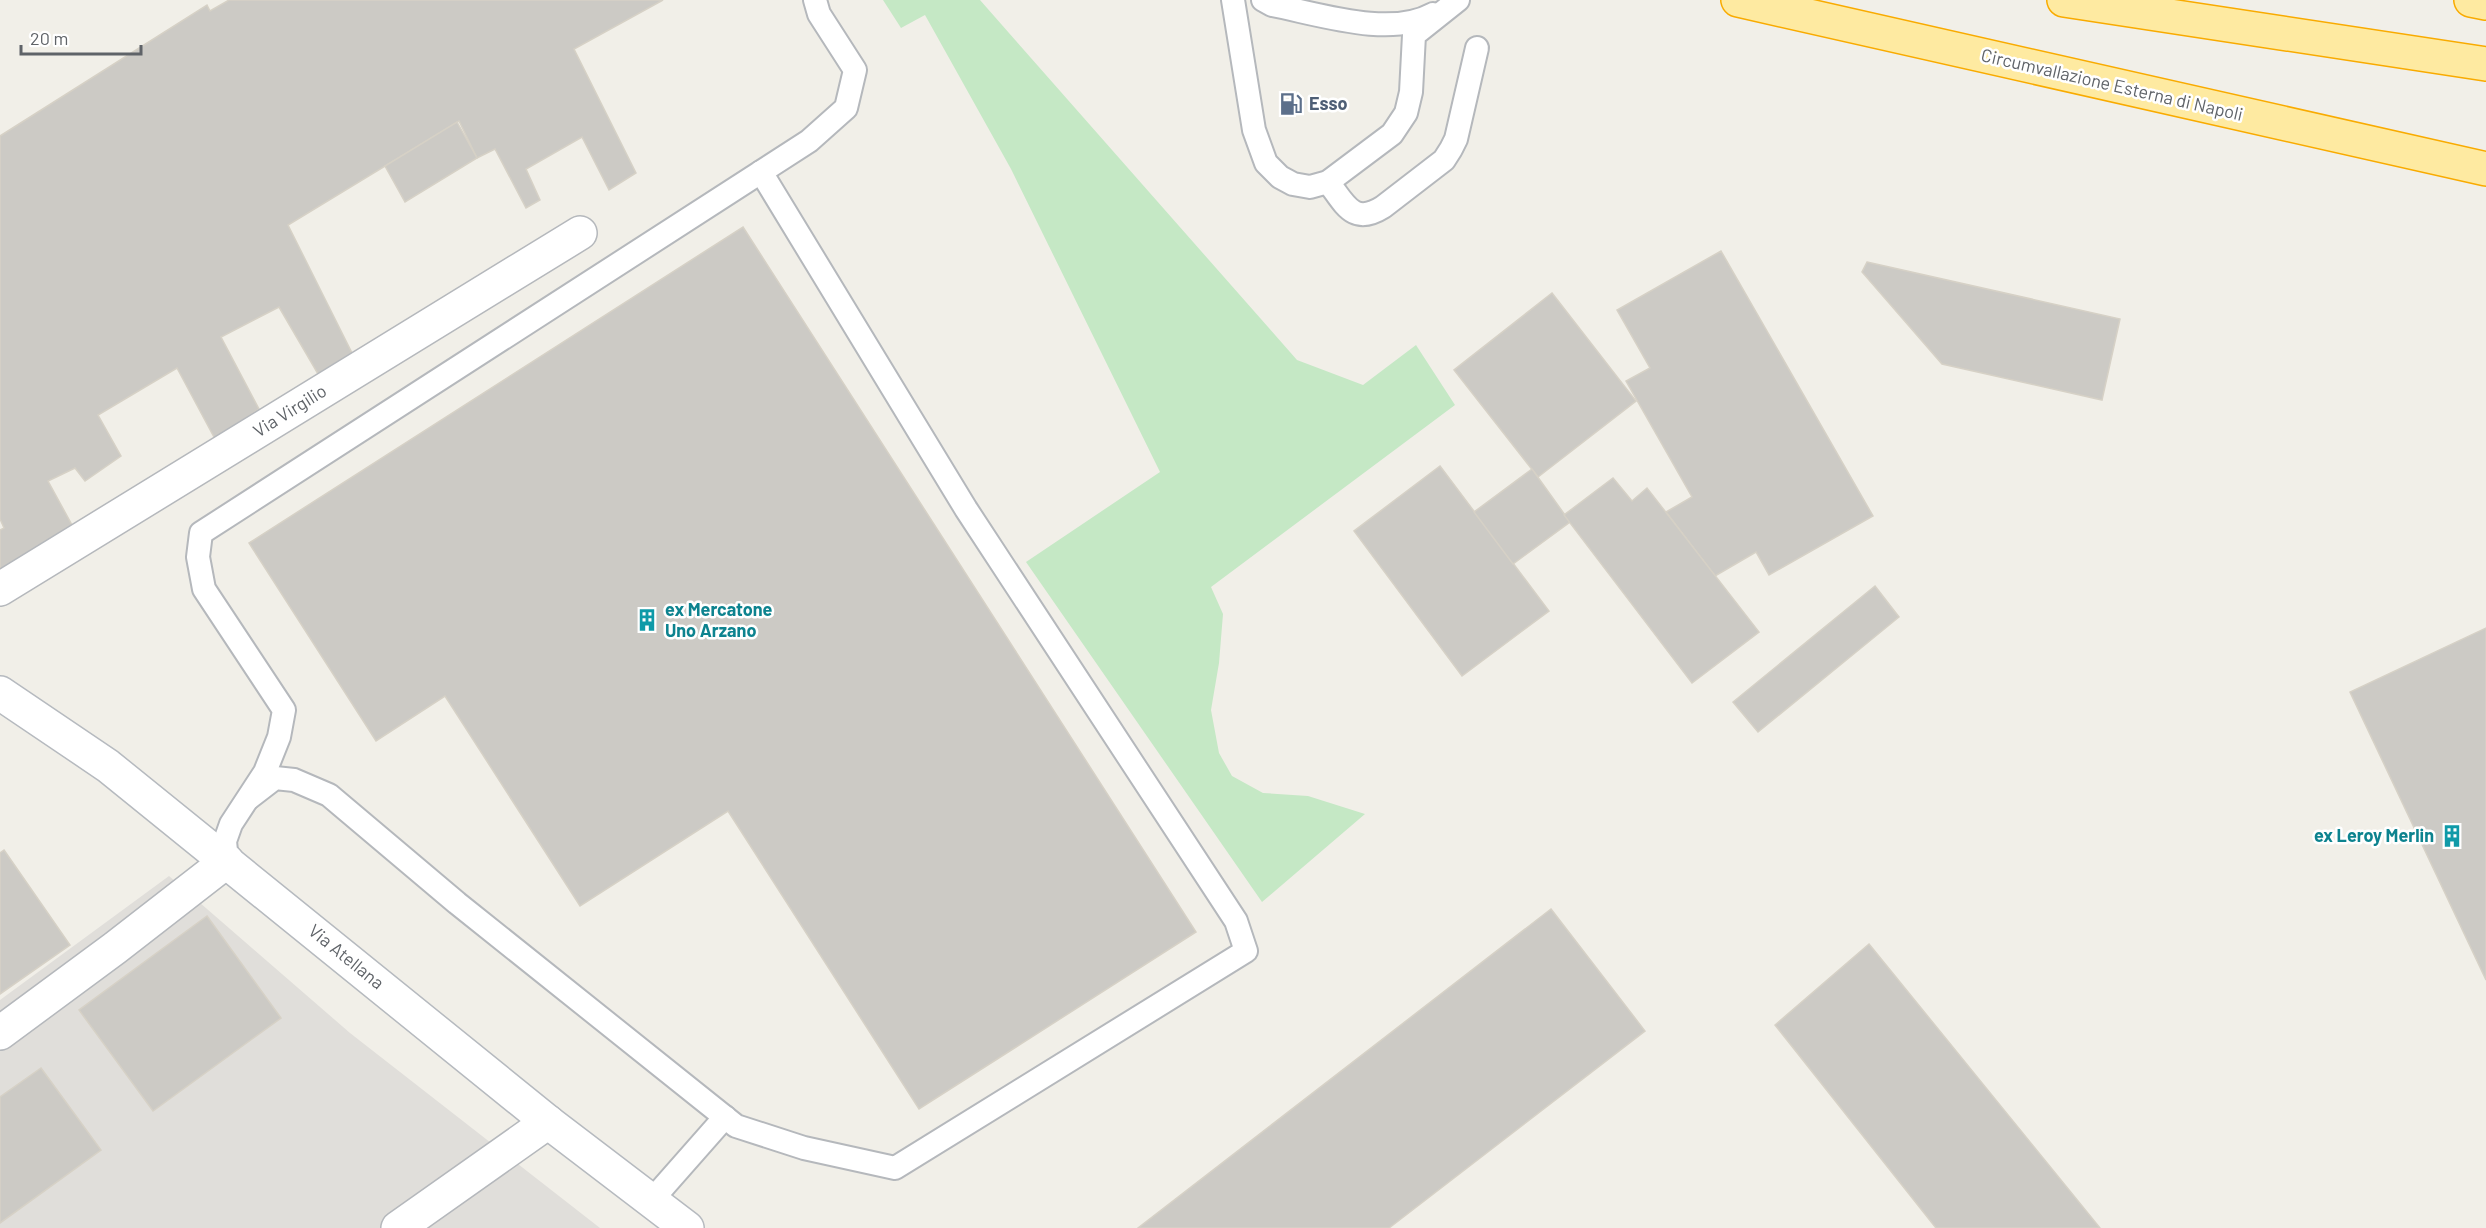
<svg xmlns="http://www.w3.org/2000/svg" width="2486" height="1228" font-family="Barlow,sans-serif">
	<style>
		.industrial { fill: #e0deda }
		.green { fill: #c5e8c5 }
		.building { fill: #cccac5; stroke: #d6d1c6; stroke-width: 1.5 }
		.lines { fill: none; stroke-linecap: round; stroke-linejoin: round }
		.service-casing { stroke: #b5b8bc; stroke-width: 26 }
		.minor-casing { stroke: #b5b8bc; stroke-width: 36 }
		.secondary-casing { stroke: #b6babf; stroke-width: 36 }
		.trunk-casing { stroke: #f9ab00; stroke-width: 36 }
		.service { stroke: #fff; stroke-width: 22 }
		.minor { stroke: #fff; stroke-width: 33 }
		.secondary { stroke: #fff; stroke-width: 33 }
		.trunk { stroke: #feeaa1; stroke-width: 33 }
		.labels { text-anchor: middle; stroke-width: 5; stroke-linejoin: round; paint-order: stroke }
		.street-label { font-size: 18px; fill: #5f6368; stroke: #fff }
		.service-label { font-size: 18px; font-weight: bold; fill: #4e5e75; stroke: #fff; text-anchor: start }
		.culture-label { font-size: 18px; font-weight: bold; fill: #0d838f; stroke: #fff; text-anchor: start }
	</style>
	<rect width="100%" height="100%" fill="#f1efe8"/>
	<polygon class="industrial" points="169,876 350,1033 600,1228 0,1228 0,1000"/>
	<polygon class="green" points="883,0 980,0 1297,360 1363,385 1416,345 1455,405 1211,587 1223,614 1219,663 1211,710 1219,753 1232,776 1263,793 1308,796 1365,814 1262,902 1026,562 1160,472 1011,169 925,15 901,28"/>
	<g class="building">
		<polygon points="229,0 663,0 574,49 636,173 609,190 582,137 526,169 540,200 526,208 495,149 477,158 459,121 288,225 352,353 318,374 279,307 221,337 259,409 215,439 177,368 98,415 121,456 85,481 75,468 48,481 72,525 0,571 0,530 4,528 0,519 0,136 207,5 210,11"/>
		<polygon points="457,122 477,158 405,202 385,166"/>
		<polygon points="743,227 1196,932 919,1109 728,811 580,906 445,696 376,741 249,543"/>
		<polygon points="1721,251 1873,516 1769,575 1756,552 1715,576 1666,512 1692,497 1626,381 1650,368 1617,310"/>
		<polygon points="1867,262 2120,319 2102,400 1942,364 1862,272"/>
		<polygon points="1552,293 1636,401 1538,477 1454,370"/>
		<polygon points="1440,466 1549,611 1462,676 1354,531"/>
		<polygon points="1532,469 1570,522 1513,564 1474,512"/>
		<polygon points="1613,478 1632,501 1647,488 1759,632 1692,683 1564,515"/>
		<polygon points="1875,586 1899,617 1758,732 1733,702"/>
		<polygon points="2486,628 2486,980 2350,692"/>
		<polygon points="4,850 70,945 0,994 0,853"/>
		<polygon points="1551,909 1645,1031 1389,1228 1138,1228"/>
		<polygon points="207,916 281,1018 153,1111 79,1010"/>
		<polygon points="1869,944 2100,1228 1936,1228 1775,1025"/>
		<polygon points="41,1068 101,1150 0,1223 0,1097"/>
	</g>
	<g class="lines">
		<g class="service-casing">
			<g id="service">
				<polyline points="1233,0 1254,130 1266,163 1280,177 1293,184 1310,187 1328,182 1392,134 1406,113 1411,92 1414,35 1458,0"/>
				<path d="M 1263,0 L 1272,5 C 1319,14 1390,38 1433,14"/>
				<path d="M 1328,182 C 1345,204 1353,226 1383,207 L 1444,160 L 1451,149 L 1456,139 L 1477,48"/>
				<polyline points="249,798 275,778 294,780 329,795 457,903 736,1126 804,1148 895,1168 1246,951 1236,921 966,509 761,172"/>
				<polyline points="227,861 225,841 231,824 265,772 279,737 284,710 204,589 198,557 201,533 809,141 846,108 855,70 819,14 815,0"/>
				<polyline points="651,1201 725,1117"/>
			</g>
		</g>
		<g class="minor-casing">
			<g id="minor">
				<polyline points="0,589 580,233"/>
				<polyline points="0,1033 115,948 227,861"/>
				<polyline points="398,1228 548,1122"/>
			</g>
		</g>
		<g class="secondary-casing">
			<polyline id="secondary" points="0,693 108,766 548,1122 687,1228"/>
		</g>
		<g class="trunk-casing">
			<g id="trunk">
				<polyline points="1738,0 2486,169"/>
				<polyline points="2064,0 2486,64"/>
				<polyline points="2471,0 2486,3"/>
			</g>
		</g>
		<use href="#service" class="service"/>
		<use href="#minor" class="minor"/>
		<use href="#secondary" class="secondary"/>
		<use href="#trunk" class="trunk"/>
	</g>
	<defs>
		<g id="fuel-bare" transform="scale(1.8)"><path d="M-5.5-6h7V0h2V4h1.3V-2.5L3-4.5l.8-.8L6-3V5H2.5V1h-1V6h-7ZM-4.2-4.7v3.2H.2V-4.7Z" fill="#5c6f8a" stroke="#fff" stroke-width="2.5" paint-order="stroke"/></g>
		<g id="building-bare" transform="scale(1.8)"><path d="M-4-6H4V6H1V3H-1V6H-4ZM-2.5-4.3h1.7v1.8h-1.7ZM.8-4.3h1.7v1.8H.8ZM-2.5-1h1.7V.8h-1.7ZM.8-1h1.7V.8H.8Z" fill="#0f9aa8" stroke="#fff" stroke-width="2.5" paint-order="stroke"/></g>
	</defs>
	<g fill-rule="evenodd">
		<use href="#fuel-bare" x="1291" y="104"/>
		<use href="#building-bare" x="647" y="620"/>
		<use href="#building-bare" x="2452" y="836"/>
	</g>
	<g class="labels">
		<g class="street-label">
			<text transform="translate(2112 85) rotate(13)" y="6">Circumvallazione Esterna di Napoli</text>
			<text transform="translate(290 411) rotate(-32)" y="6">Via Virgilio</text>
			<text transform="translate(346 957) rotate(39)" y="6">Via Atellana</text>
		</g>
		<g class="service-label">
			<text x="1309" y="110">Esso</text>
		</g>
		<g class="culture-label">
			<text x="665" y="616">ex Mercatone<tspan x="665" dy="21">Uno Arzano</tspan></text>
			<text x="2434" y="842" text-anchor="end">ex Leroy Merlin</text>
		</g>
	</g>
	<path d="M21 45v9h120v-9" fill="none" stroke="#5f6368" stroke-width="3"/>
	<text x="30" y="45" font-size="18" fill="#5f6368" stroke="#ffffff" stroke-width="4.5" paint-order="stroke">20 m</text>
</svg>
